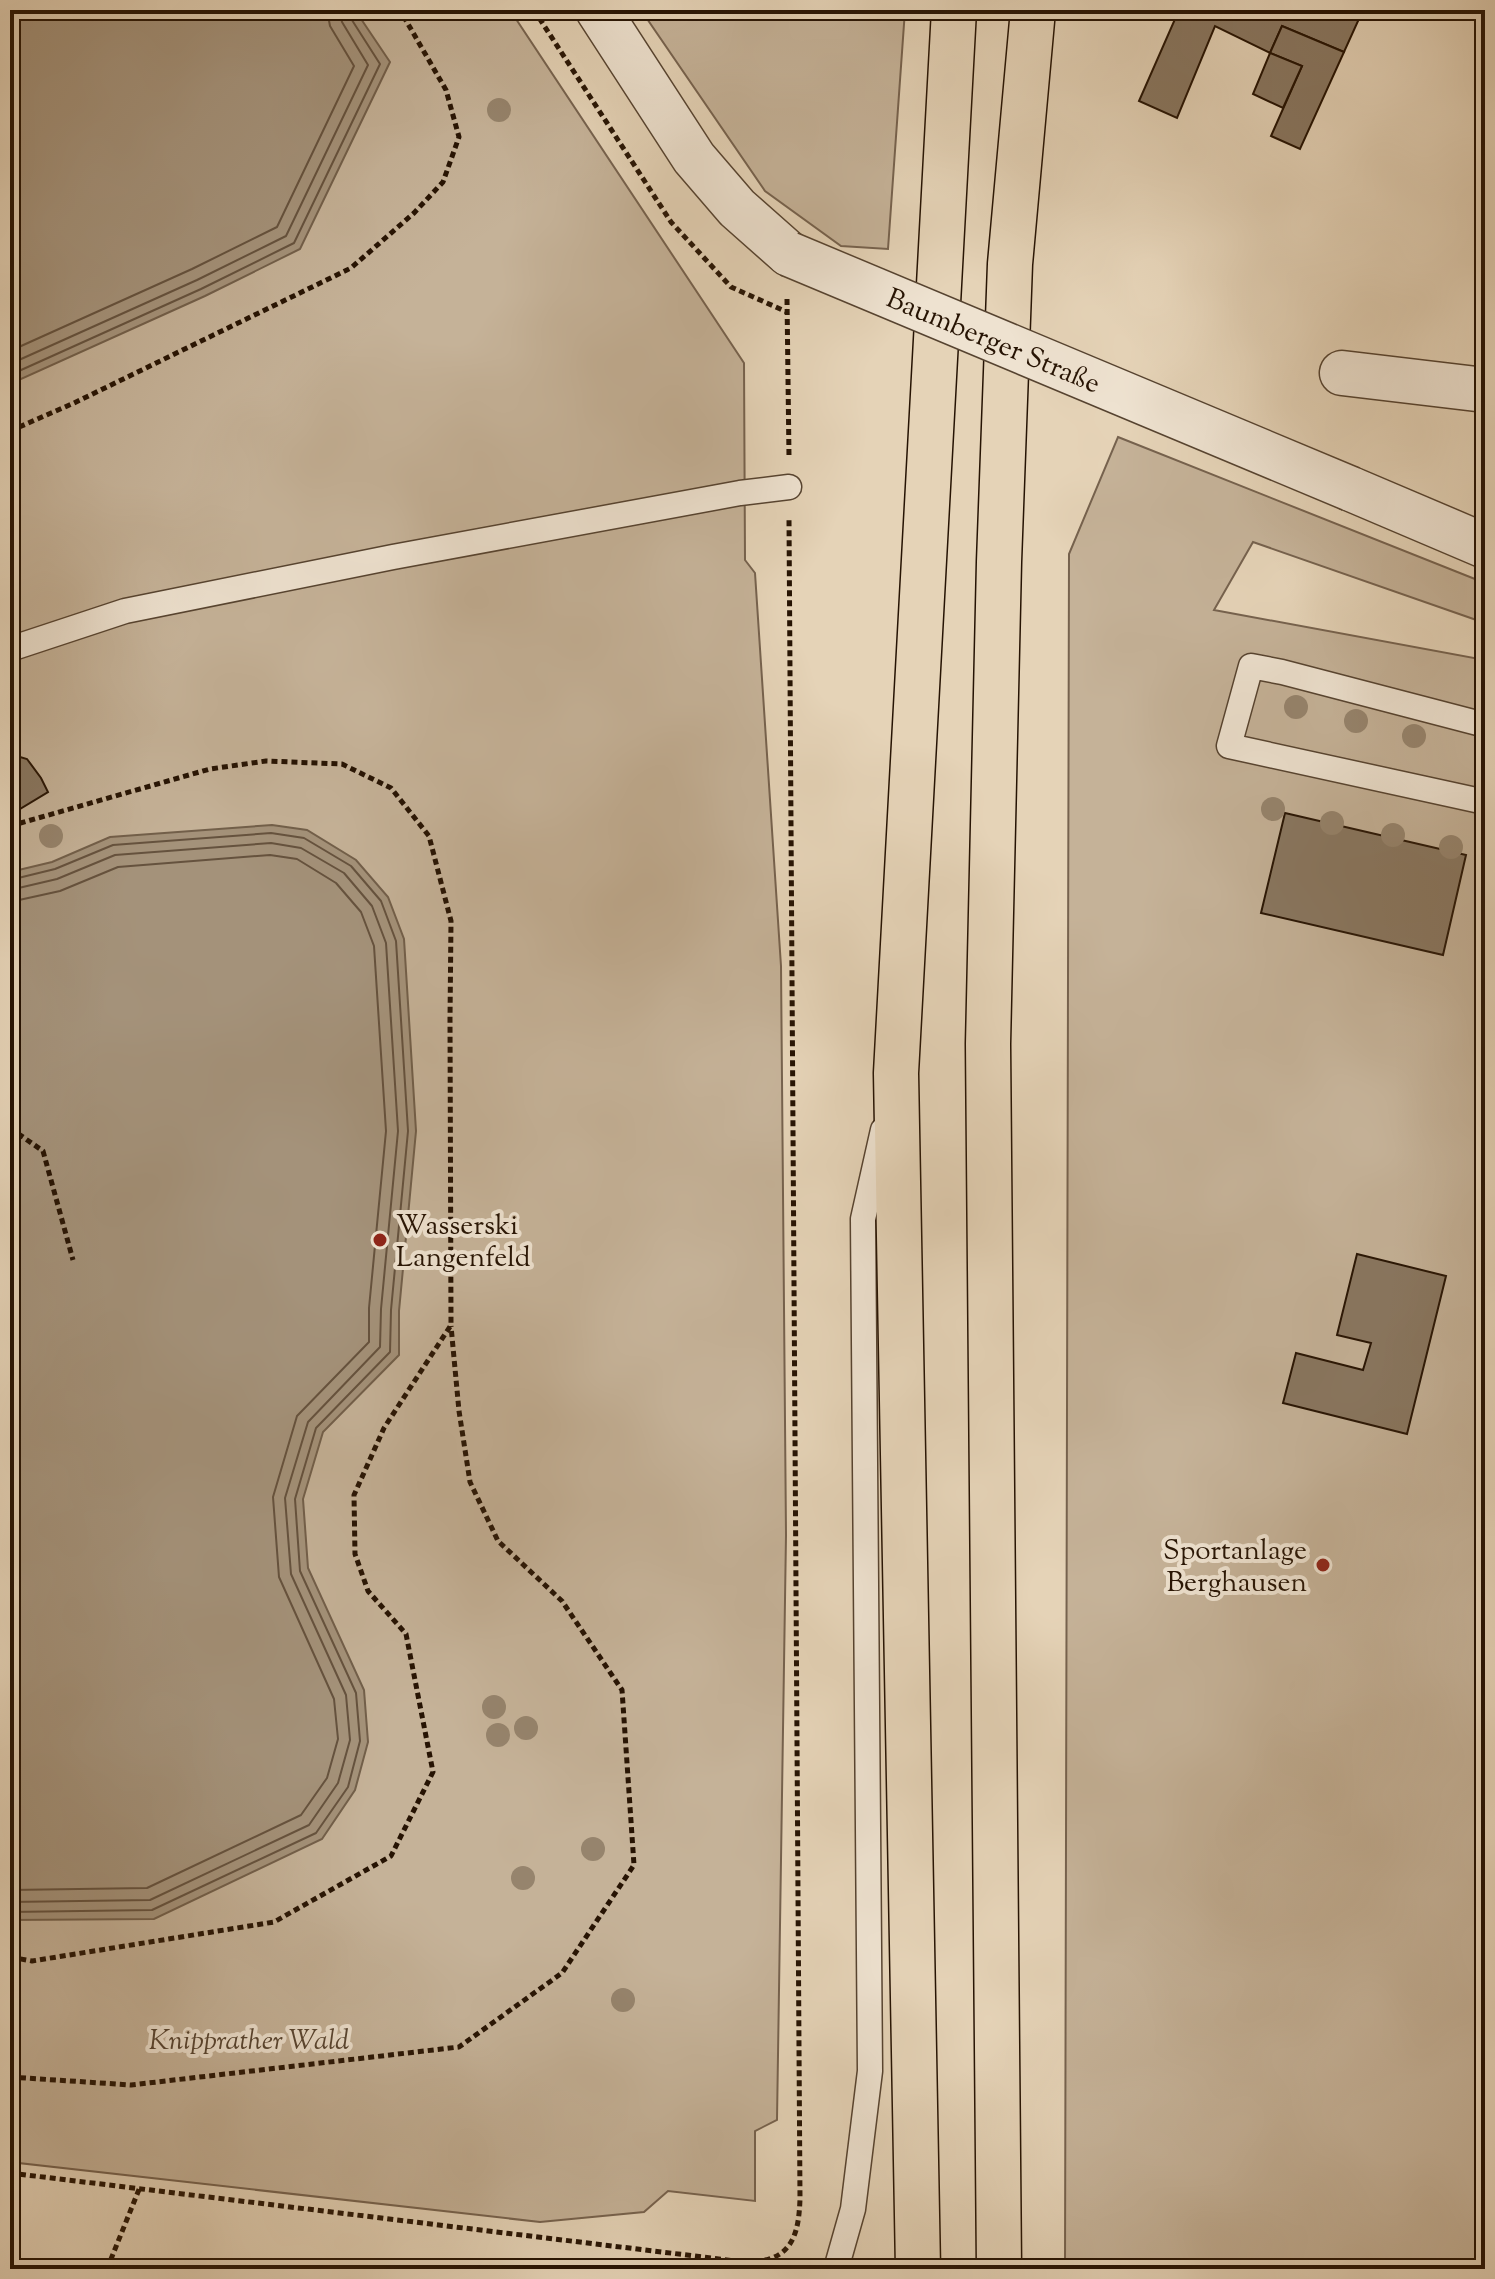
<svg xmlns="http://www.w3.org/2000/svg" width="1495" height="2279" font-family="'Sorts Mill Goudy',serif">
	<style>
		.green { fill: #c5b298; stroke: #76624e; stroke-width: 2 }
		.water { fill: #a4927a; stroke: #725f4a; stroke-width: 2 }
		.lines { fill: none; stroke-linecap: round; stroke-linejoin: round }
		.shore { stroke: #65523e; stroke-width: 2 }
		.building { fill: #897761; stroke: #261303; stroke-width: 2 }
		.lane-casing { stroke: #564330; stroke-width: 27 }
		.street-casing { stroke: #564330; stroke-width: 47 }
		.highway-casing { stroke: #261303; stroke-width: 47 }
		.path { stroke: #261303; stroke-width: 5; stroke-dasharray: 6 4; stroke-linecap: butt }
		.lane { stroke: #eee2d0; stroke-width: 24 }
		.street { stroke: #eee2d0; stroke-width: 44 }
		.highway { stroke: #e5d3b7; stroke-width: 44 }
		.street-bridge-casing { stroke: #564330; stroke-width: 47; stroke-linecap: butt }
		.street-bridge { stroke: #eee2d0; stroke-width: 44 }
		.tree { fill: #96846d }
		.poi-dot { fill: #8f2418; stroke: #eee2d0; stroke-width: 3 }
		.labels { text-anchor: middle; stroke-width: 8; stroke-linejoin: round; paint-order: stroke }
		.street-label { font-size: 28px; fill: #261303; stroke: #eee2d0 }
		.poi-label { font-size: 28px; fill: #261303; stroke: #eee2d0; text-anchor: start }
		.park-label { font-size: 28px; font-style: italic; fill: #564330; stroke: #eee2d0 }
	</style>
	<rect width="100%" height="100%" fill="#e5d3b7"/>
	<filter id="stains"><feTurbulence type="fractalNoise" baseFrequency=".0025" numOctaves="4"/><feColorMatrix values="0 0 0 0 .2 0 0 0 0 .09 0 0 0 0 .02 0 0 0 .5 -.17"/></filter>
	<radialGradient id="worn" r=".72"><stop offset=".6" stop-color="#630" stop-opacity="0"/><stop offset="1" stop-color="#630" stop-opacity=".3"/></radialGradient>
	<g class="green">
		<polygon points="10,10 510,10 744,363 745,560 755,573 781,966 786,1535 777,2120 755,2131 755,2201 668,2191 644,2212 540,2222 10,2162"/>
		<polygon points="641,10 905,10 888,249 841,246 765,191"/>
		<polygon points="1118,437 1485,583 1485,623 1253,542 1214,610 1485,660 1485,2269 1065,2269 1069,554"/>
	</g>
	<g class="water">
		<polygon points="10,10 355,10 390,62 300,249 205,296 10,384"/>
		<polygon points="272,825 307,830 356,860 388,897 404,939 416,1131 399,1311 399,1355 323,1432 303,1499 308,1568 364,1690 368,1742 355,1790 322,1839 154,1919 10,1920 10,872 52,862 110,837"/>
	</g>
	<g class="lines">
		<g class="shore">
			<polyline points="10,351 192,269 277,227 354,66 330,26 327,10"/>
			<polyline points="10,364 197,280 286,236 368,65 342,22 339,10"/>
			<polyline points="10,375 201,289 294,243 380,64 350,17 349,10"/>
			<polyline points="10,880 55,869 113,845 271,833 304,838 351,866 381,901 396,941 408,1131 391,1310 390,1352 316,1428 295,1499 300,1571 356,1693 360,1741 348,1787 316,1833 152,1910 10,1912"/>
			<polyline points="10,890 57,879 115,855 271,843 301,848 344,873 372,906 386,943 398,1131 381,1309 380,1347 308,1422 285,1498 291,1574 346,1695 350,1740 338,1783 309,1825 150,1900 10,1902"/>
			<polyline points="10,902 60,891 118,867 270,855 297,859 336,883 361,912 374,946 386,1131 369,1308 369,1342 297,1416 273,1497 279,1577 334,1699 338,1739 327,1778 301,1815 147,1888 10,1890"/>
		</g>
	</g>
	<g class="building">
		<polygon points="1179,10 1363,10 1344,52 1282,26 1270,53 1215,26 1177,118 1139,101"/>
		<polygon points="1282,26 1344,52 1300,149 1271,136 1302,66 1270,53"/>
		<polygon points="1270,53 1302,66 1283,108 1253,94"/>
		<polygon points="10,754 27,759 41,778 48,792 10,815"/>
		<polygon points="1285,813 1466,855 1443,955 1261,913"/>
		<polygon points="1357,1254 1446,1276 1407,1434 1283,1403 1296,1353 1363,1370 1371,1343 1337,1335"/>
	</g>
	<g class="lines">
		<g class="lane-casing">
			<g id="lane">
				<polyline points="10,649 125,611 393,557 740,493 789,487"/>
				<polyline points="1485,725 1282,672 1251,666 1229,746 1485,802"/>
				<polyline points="836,2269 853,2209 870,2071 863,1219 883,1130"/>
			</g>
		</g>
		<g class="street-casing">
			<g id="street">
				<polyline points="598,10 694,158 737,208 789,254"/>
				<polyline points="1342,373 1485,390"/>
				<polyline points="1351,489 1485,546"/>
			</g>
		</g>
		<g class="highway-casing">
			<g id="highway">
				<polyline points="918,2269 896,1073 954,10"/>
				<polyline points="999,2269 988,1044 999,562 1010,264 1033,10"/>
			</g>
		</g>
		<g class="path">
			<polyline points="534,10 671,222 731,287 787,312"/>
			<polyline points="787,299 789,457"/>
			<polyline points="10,431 74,403 351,268 414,213 443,182 459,137 446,90 400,10"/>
			<polyline points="10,826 210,769 266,761 342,764 391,788 429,836 451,921 450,1019 451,1325 384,1428 354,1495 355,1554 368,1591 406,1634 433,1772 391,1856 274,1922 32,1961 10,1957"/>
			<polyline points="10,1128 43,1151 73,1260"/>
			<polyline points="10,2077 131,2085 459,2047 562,1973 634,1865 622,1690 562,1601 498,1541 470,1482 459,1411 451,1326"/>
			<path d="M 10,2173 L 736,2261 C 746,2260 760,2262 769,2259 C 796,2251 799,2224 800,2199 L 789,519"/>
			<polyline points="107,2269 140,2187"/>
		</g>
		<use href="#lane" class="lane"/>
		<use href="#street" class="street"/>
		<use href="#highway" class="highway"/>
		<g class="street-bridge-casing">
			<g id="street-bridge">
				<path id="s1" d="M 789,254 L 1351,489"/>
			</g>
		</g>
		<use href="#street-bridge" class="street-bridge"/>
	</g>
	<g class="tree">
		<circle cx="499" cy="110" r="12"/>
		<circle cx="1296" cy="707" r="12"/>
		<circle cx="1356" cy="721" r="12"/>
		<circle cx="1414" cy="736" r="12"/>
		<circle cx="1273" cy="809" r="12"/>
		<circle cx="1332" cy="823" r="12"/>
		<circle cx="1393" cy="835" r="12"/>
		<circle cx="51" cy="836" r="12"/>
		<circle cx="1451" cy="847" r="12"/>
		<circle cx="494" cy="1707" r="12"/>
		<circle cx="526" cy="1728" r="12"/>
		<circle cx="498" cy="1735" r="12"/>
		<circle cx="593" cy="1849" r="12"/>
		<circle cx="523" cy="1878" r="12"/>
		<circle cx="623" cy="2000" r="12"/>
	</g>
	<g class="poi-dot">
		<circle cx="380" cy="1240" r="8"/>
		<circle cx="1323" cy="1565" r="8"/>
	</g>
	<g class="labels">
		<g class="street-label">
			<text dy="10" stroke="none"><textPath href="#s1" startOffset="222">Baumberger Straße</textPath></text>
		</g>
		<g class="poi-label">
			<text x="396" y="1234">Wasserski<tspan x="396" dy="32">Langenfeld</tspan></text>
			<text x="1307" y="1559" text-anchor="end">Sportanlage<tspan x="1307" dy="32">Berghausen</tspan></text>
		</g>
		<g class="park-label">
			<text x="249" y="2049">Knipprather Wald</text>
		</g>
	</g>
	<rect width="1495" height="2279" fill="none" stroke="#e5d3b7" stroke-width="40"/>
	<rect x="12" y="12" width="1471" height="2255" fill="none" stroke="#261303" stroke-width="4"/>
	<rect x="20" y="20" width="1455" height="2239" fill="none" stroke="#261303" stroke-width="2"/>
	<rect width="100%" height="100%" filter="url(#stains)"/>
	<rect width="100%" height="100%" fill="url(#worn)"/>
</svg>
